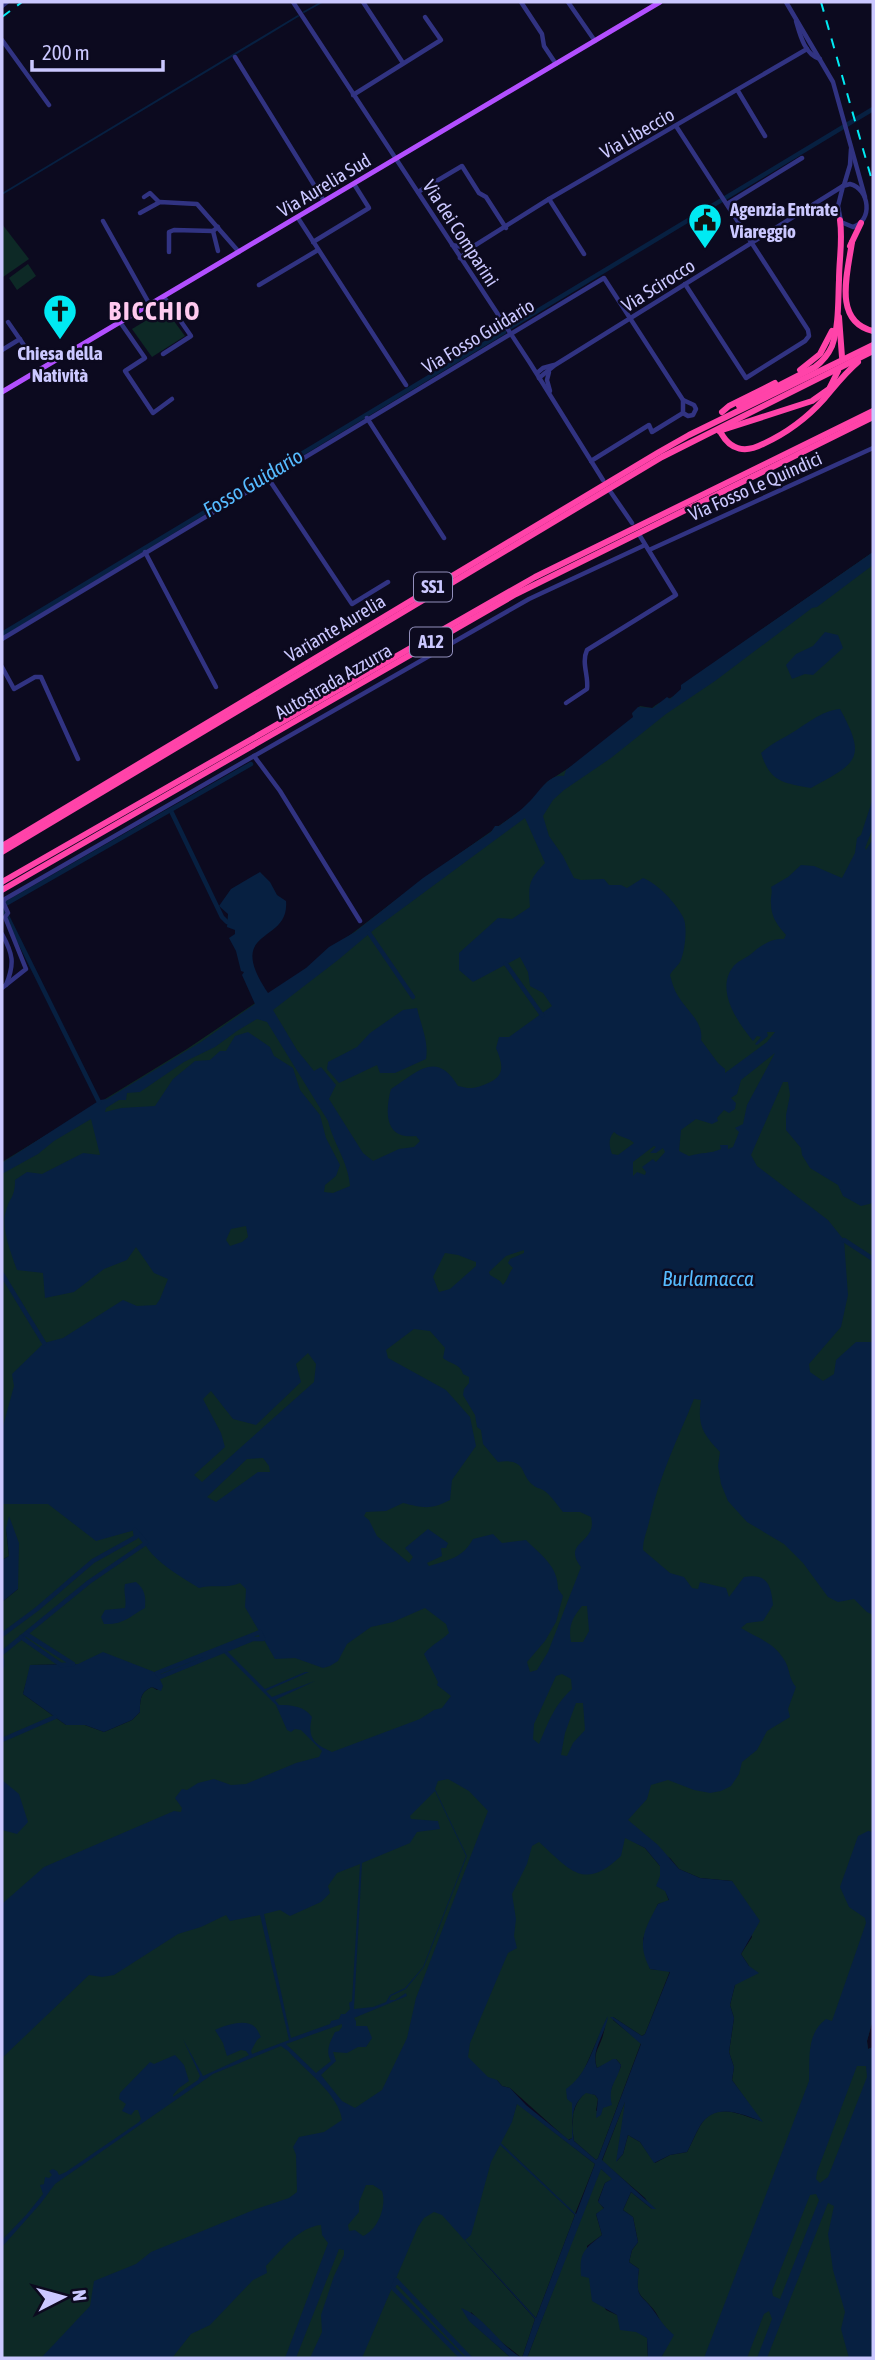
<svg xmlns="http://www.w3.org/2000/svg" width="875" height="2360" font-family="'Asap Condensed',sans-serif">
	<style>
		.green { fill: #0d2926; fill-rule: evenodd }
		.water { fill: #072041; fill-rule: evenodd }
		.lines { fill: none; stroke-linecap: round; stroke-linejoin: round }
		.stream { stroke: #072041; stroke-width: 2 }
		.canal { stroke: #072041; stroke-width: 4.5 }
		.minor { stroke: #313382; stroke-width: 4.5 }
		.major { stroke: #b24fff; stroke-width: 5 }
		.highway { stroke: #ff43a9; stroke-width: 6 }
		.rail { stroke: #00eaf3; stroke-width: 2; stroke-dasharray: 10 9; stroke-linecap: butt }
		.labels { text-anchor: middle; stroke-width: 5; stroke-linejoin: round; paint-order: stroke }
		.shield { fill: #0c0a1f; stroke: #928fbc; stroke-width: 2 }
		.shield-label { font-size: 18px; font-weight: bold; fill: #cbc8ff }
		.street-label { font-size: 19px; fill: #cbc8ff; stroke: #0c0a1f }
		.poi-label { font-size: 19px; font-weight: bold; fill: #cbc8ff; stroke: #0c0a1f; text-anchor: start }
		.water-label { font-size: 21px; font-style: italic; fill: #56bbff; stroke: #0c0a1f }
		.district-label { font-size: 26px; font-weight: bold; letter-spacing: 2px; fill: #ffcaef; stroke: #0c0a1f }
	</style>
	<rect width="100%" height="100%" fill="#0c0a1f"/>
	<g class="green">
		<polygon points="2,224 29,259 3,277 2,275"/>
		<polygon points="28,264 36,276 17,290 9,278"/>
		<polygon points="165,309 185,336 152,357 132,329"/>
		<path d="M 873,552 L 873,2019 L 867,2041 L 868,2049 L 873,2047 L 873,2358 L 661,2358 L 668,2343 C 664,2332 661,2319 654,2310 C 638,2291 635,2296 639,2269 L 629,2262 L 632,2250 L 638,2242 L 633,2217 L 623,2210 L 631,2192 L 652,2209 L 645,2198 L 602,2161 L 626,2099 L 617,2161 L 623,2154 L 628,2135 L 640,2142 L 655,2163 L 670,2155 L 687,2152 C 692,2143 695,2134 700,2126 C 715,2100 740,2115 761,2121 L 732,2080 L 734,2067 L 729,2052 L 734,2018 L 730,2005 L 735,1985 L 749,1966 L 741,1954 L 752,1937 L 732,1881 L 700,1878 L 679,1869 L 670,1858 L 632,1841 L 645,1848 L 660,1866 L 660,1876 L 669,1901 L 658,1904 L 643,1939 L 650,1969 L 670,1971 L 645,2034 L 642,2036 L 613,2017 L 613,2020 L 641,2043 L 598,2158 L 596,2160 L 574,2141 C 571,2123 571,2105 586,2092 L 595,2095 L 598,2099 L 596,2111 L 603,2108 C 608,2099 611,2090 614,2080 C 615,2074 620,2072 621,2065 L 616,2059 L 597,2068 C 593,2056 597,2051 601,2041 C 604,2034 605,2025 607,2018 L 584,2070 L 575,2083 L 572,2138 L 568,2140 L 510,2088 L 502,2086 L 497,2080 L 512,2120 L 517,2103 L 595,2164 L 575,2214 L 501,2143 L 575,2215 L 536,2318 L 465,2241 L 535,2319 L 522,2358 L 495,2337 L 471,2312 L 470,2321 L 511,2358 L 2,2358 L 2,1602 L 18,1589 L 6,1528 L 9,1556 L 2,1560 L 2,1162 L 187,1049 L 307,968 L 418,883 L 530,804 L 547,782 L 581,760 L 635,717 L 632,714 L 640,706 L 652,708 C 662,699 673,700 682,689 L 682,685 ZM 78,1664 L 163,1686 L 157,1690 L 152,1687 C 140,1692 140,1700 140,1712 L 132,1720 L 104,1732 L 85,1725 L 66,1725 L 23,1694 L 31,1665 Z"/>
		<polygon points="600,2168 613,2179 605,2183 598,2201 604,2209 596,2214 602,2235 587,2246 589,2277 606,2310 617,2315 647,2338 648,2358 527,2358"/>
	</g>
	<g class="water">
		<path d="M 873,552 L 873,565 L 817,607 L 812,608 L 715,681 L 666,714 L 611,758 L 564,790 L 553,800 L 543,816 L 549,836 L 563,856 L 574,878 L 581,880 L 604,879 L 609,885 L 621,885 L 627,888 L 643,878 C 658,884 675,902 683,917 C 688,926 685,952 680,962 C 678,966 672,970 670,975 C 672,982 674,990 678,996 C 686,1010 704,1022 701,1040 L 718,1063 L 725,1069 L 725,1073 L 767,1042 L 775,1032 L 767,1032 L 768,1036 L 757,1045 L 755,1044 L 761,1037 L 757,1036 L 753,1041 C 738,1023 715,990 733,967 C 737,961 745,959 751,954 C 760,946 771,938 784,939 L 786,935 C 778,926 771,917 771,904 C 770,897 773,893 771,887 L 788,877 L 801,865 L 814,866 L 842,878 L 855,853 L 857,838 L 861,835 L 873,798 L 873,828 L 865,848 L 866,850 L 873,839 L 873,973 L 870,976 L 873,982 L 873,1203 L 861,1206 L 843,1196 L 838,1185 L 810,1168 L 802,1155 L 801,1148 L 786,1130 L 786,1115 L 790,1095 L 788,1082 L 783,1082 L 751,1155 L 757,1166 L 828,1220 L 844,1240 L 848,1295 L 841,1327 L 809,1364 L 810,1372 L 823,1381 L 834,1374 L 836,1360 L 856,1342 L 873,1342 L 873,1615 L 867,1612 L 854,1599 L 838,1602 L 828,1597 L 803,1563 L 784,1544 L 747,1522 L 728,1501 L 721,1484 L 718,1466 L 720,1452 C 703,1434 697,1425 701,1400 L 694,1399 C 678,1438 659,1477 650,1518 C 648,1529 643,1538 643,1550 L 670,1573 L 684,1577 L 692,1588 L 698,1589 L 700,1582 L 726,1588 L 729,1597 L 744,1577 C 767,1573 771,1584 773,1605 L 763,1621 L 747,1623 L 741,1628 C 759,1639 774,1642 785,1661 C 790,1670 789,1679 796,1687 L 788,1709 L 790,1717 L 767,1731 L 757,1750 L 742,1762 L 739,1774 L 731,1786 L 721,1791 L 710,1793 L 694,1790 L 668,1780 L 651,1785 L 647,1799 L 628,1820 L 658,1845 L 679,1869 L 700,1878 L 732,1881 L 760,1921 L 741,1954 L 749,1966 L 759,1973 L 735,1985 L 730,2005 L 734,2018 L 729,2052 L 734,2067 L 732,2080 L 763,2122 C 742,2114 715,2101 700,2126 C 695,2134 692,2143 687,2152 L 670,2155 L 654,2163 L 640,2142 L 628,2135 L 623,2154 L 616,2162 L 625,2102 L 602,2160 L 656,2209 L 652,2209 L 631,2192 L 623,2210 L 633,2217 L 638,2242 L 632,2250 L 629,2262 L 639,2269 C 635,2302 641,2291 656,2314 C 662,2323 666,2328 674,2335 L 661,2358 L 648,2358 L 647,2338 L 636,2332 L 620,2330 L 617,2315 L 592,2301 L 589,2278 L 581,2276 C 579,2253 584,2249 602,2235 L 596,2214 L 604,2208 L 598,2202 L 605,2183 L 612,2179 L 601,2169 L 527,2358 L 511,2358 L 469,2321 L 461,2308 C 485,2317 499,2345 522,2358 L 535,2319 L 442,2215 L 434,2212 L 424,2218 L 418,2227 L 362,2358 L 310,2358 L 322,2332 L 321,2315 L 334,2276 L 344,2255 L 344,2250 L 339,2249 L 296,2358 L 285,2358 L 328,2243 L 322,2235 L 321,2225 C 299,2227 281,2250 266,2266 L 267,2273 L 253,2280 L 210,2325 L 191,2334 L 172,2358 L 41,2358 L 90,2306 L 94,2281 L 136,2264 L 151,2252 L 256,2209 L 289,2198 L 297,2192 L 296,2155 L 293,2147 L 299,2137 L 324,2132 L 342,2120 C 340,2096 304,2069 288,2051 L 281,2046 L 213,2074 L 55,2184 L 41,2203 L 2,2247 L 2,2240 L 27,2214 L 43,2194 L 40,2185 L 44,2184 L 45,2177 L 49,2178 L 52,2175 L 49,2171 L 53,2169 L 57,2171 L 59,2175 L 66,2172 L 139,2122 L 141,2119 L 138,2110 L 135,2110 L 131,2115 L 122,2111 L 126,2104 L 119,2099 L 120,2093 L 150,2062 L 154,2064 L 175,2055 L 184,2065 L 189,2081 L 179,2088 L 173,2095 L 173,2097 L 198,2080 L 200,2076 L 183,2039 L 203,2076 L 249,2055 L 246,2051 L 241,2050 L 227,2056 L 223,2043 L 215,2030 C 225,2025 246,2018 255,2027 C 258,2030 259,2034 261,2037 L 257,2040 L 251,2051 L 252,2054 L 289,2040 L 260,1915 L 230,1921 L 226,1915 L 201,1927 L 178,1934 L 114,1975 L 102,1977 L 89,1975 L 2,2058 L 2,1904 L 44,1867 L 174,1811 L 181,1812 L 182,1808 L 175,1798 L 182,1789 L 187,1790 L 198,1783 L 214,1779 L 231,1785 L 246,1784 L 296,1763 L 319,1757 L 322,1751 L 301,1730 L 295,1729 L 291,1732 L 287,1730 L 276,1705 L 222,1651 L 226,1650 L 265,1689 L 305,1672 L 309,1672 L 266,1691 L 272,1697 L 315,1681 L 275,1700 L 279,1705 C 292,1705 304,1706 312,1717 C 307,1737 313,1744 332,1752 L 420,1719 L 434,1710 L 442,1708 L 451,1696 L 437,1685 L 438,1682 L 424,1654 C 432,1644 441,1641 449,1633 L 446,1624 L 425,1608 L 393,1622 L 371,1627 L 347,1644 L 338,1661 L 330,1666 L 323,1668 L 295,1658 L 275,1659 L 245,1607 L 246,1589 L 240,1583 C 227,1589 213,1584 199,1588 C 183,1578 165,1568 152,1554 C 146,1547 142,1538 135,1530 L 96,1541 L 48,1504 L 3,1504 L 2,1430 L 14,1386 L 12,1374 L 44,1343 L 63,1338 L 123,1300 L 137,1306 L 156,1305 L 160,1299 L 168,1279 L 154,1273 L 136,1247 L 127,1260 L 104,1269 L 74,1292 L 45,1298 L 43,1273 L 17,1270 C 12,1255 0,1227 6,1211 C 10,1196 15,1198 15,1180 L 27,1172 L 42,1174 L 83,1153 L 100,1155 L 91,1119 L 54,1141 L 38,1154 L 2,1174 L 2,1163 L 100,1100 L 107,1099 L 201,1042 L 255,1004 L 242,975 L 244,972 L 241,971 L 236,951 L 229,938 L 235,934 L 235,930 L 227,927 L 228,914 L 219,906 L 231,889 L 260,872 L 270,882 L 277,895 L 286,901 C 290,945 223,926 268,993 L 306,968 L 329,947 L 355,932 L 423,878 L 491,832 L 495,826 L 499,826 C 508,819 518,813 526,805 C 538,795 547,774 564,776 L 566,770 L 633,717 L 632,713 L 638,707 L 653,708 L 667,697 L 670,699 L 681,689 L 681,685 L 694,676 ZM 525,818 L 545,863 C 529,880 528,884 530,907 L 512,919 L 498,918 L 459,953 L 459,970 L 473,982 L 520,957 L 528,972 L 530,986 L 543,993 L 552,1006 L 509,1037 L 499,1037 L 496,1048 C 503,1065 506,1076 486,1084 C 474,1089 470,1089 458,1086 C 436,1050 418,1072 391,1089 C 385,1111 384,1140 416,1136 L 420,1141 L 414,1147 L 399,1149 L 373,1161 L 363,1153 L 329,1099 L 336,1085 L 321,1067 L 314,1071 L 297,1050 L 273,1010 L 338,960 L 376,928 ZM 257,1019 L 267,1022 L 328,1121 C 334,1145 348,1161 350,1186 L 333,1193 L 324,1192 L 325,1185 L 336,1176 L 340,1165 L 326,1138 L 320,1115 L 300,1090 L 293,1068 L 274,1056 L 270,1047 L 248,1032 L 235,1036 L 226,1051 L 220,1051 L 210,1060 L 195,1061 L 173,1079 L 155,1106 L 121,1108 L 105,1112 L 106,1108 L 119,1100 L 126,1100 L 127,1093 L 140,1092 L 184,1062 L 215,1047 L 237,1031 ZM 775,1053 L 747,1105 L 743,1124 L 735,1128 L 739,1132 L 733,1147 L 728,1149 L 728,1145 L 720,1145 L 721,1149 C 710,1154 702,1152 689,1156 L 679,1151 L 681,1130 L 696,1119 L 712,1124 L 718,1121 L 717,1118 L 724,1110 L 729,1113 L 735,1109 L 736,1103 L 731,1098 L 737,1094 L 741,1080 ZM 614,1132 C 620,1138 628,1137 634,1143 L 618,1155 L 612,1154 C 609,1146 608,1138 614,1132 ZM 654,1146 L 656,1147 L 650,1153 L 656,1153 L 663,1148 L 665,1152 L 656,1162 L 653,1159 L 642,1167 L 646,1172 L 645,1175 L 637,1172 L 633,1176 L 633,1162 ZM 246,1226 L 248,1237 L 242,1242 L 230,1246 L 226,1240 L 231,1229 ZM 524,1250 L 524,1253 L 510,1259 L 508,1263 L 513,1268 C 508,1274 508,1280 503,1285 L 500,1281 L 490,1275 L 489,1272 L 506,1256 ZM 445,1253 L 458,1255 L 476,1262 L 476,1266 L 450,1289 L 439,1292 L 433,1277 ZM 414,1329 L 430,1331 L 445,1348 L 443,1358 C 450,1364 461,1364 463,1374 L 469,1377 L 469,1383 L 464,1389 L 463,1395 L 475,1415 L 477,1427 L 481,1430 L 483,1444 L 498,1462 C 528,1458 519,1474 533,1485 C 536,1488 539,1488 543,1490 C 551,1495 557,1505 563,1512 L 580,1512 L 591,1517 C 598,1544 561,1541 581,1567 L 548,1652 L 537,1670 L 530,1672 L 527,1662 L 545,1641 L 556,1622 L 563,1596 L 558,1589 C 558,1566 542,1556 526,1540 L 502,1543 L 493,1534 L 473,1539 C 463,1558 448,1560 429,1566 L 427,1563 L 442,1556 L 441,1548 L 446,1548 L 448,1543 L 428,1529 L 405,1548 L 413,1557 L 409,1563 L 377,1536 L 369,1520 L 364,1516 L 366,1512 L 386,1511 L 403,1503 C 423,1508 431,1510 450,1500 L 452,1480 L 476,1446 L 470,1417 L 446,1390 L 388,1358 L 386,1350 ZM 308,1353 L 316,1364 L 314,1382 L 202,1482 L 194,1475 L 225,1447 L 221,1433 L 203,1399 L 211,1391 L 233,1419 L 256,1425 L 301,1382 L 296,1364 ZM 247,1459 L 263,1458 L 269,1466 L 270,1472 L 258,1472 L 216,1502 L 207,1497 ZM 582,1606 L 587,1606 L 589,1631 L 583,1642 L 571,1642 C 568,1627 572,1618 582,1606 ZM 562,1674 L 571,1679 L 572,1689 C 553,1707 549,1721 539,1744 L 533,1739 L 534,1724 L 556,1676 ZM 576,1703 L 583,1703 L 585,1730 L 573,1743 L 567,1756 L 561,1755 L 565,1733 ZM 448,1779 L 469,1791 L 488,1811 L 416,1998 L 407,2038 L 382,2090 L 355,2108 L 342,2101 L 321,2075 L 336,2061 L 333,2052 L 347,2053 L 358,2047 L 366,2047 L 372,2038 L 367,2026 L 356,2026 L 356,2021 L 354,2018 L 407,1996 L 406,1993 L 395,2000 L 389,2000 L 391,1996 L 406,1989 L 424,1967 L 467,1856 L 435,1789 L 438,1781 ZM 435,1791 L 466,1856 L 423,1967 L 405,1988 L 390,1995 L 386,2002 L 373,2007 L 354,2009 L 362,1863 L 410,1843 L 417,1832 L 440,1829 L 438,1821 L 411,1819 L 410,1816 ZM 625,1838 L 645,1848 L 660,1866 L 660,1876 L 656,1886 L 665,1891 L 669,1900 L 658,1904 C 645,1929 636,1942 650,1969 L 670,1972 L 645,2034 L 642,2036 L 613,2017 L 610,2017 L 641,2044 L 598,2158 L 596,2160 L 574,2141 C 571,2123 570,2105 586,2093 L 595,2095 L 598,2099 L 596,2118 L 601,2115 L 603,2108 L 612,2105 C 607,2086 618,2080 621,2065 L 616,2059 L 613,2059 L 597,2068 C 590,2050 606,2034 608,2016 C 594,2040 590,2073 566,2089 L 567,2099 L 572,2103 L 572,2138 L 569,2140 L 526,2105 L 510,2088 L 502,2086 L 497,2080 L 488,2077 L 468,2057 L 470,2043 L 508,1953 L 517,1948 L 514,1936 L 516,1919 L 512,1894 L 527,1864 L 532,1846 L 539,1842 C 571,1871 584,1891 621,1856 ZM 360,1864 L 352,2001 L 349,2003 L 350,2009 L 345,2014 L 341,2014 L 339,2019 L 331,2021 L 330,2024 L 291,2038 L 264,1914 L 280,1910 L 290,1916 L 321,1902 L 330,1893 L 328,1886 L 337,1873 ZM 342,2024 L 342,2027 L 339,2031 L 335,2032 C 330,2042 325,2051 331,2061 L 316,2073 L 286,2044 ZM 517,2104 L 595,2164 L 576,2214 L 501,2143 L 512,2122 ZM 500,2145 L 575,2215 L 536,2318 L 465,2240 L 471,2235 L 491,2162 ZM 366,2185 L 373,2185 L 382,2191 C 387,2206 378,2230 363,2236 L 355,2230 L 349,2231 L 348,2225 L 359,2212 L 359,2202 Z"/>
		<polygon points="825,632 838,635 843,648 813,675 805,674 792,679 786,665 796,654 813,646"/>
		<path d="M 840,709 C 868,760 856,763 811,788 C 783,783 770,782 761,753 C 771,744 778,741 790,734 C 806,725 820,711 840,709 Z"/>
		<path d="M 417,1008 C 421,1026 429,1041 426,1059 L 395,1073 L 380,1073 L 377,1065 L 339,1083 L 327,1069 L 328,1062 L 357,1047 L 370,1033 L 403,1010 Z"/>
		<polygon points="9,1516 19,1543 18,1589 2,1602 2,1560 9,1556 6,1528"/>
		<path d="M 136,1582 C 145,1589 146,1597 145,1608 C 130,1616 124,1625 104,1624 L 101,1617 L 105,1610 L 125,1608 C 127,1599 123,1592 125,1584 Z"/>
		<path d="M 103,1652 L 157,1673 L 163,1686 L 161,1691 L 152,1687 C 140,1692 140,1700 140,1712 L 132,1720 L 104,1732 L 85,1725 L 66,1725 L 23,1694 L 30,1665 L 78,1664 Z"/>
		<polygon points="2,1780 19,1794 28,1822 17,1834 2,1830"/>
		<path d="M 868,1831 L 873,1832 L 873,2019 L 867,2041 L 868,2049 L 873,2047 L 873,2358 L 849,2358 L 841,2329 L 845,2312 L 833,2270 L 828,2234 L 834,2206 L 828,2203 L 767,2358 L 757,2358 L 772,2319 L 769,2311 L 764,2314 L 747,2358 L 704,2358 L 809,2081 C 810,2058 806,2034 826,2019 L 832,2021 L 866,1923 L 865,1918 L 849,1907 L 840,1887 L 858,1836 ZM 857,2066 L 866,2066 L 867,2077 L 828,2177 L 820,2183 L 816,2179 L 817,2172 ZM 816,2194 L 819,2200 L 780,2299 L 773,2296 L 772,2291 L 810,2195 Z"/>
	</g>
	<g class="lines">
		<g class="stream">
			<polyline points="304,12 322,2"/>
			<polyline points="2,194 298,16"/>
		</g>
		<g class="canal">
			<polyline points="509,328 873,109"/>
			<polyline points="2,634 504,332"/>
			<polyline points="171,811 222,917 227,922"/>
			<polyline points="2,906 251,764"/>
			<polyline points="2,906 99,1102"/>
			<polyline points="369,933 413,997"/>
			<polyline points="506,964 542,1015"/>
			<polyline points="844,1240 873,1259"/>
			<polyline points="2,1274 44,1343"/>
			<polygon points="260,1632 263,1639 253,1639 160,1677 157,1673"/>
			<polyline points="2,1635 37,1609 93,1561 136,1537 135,1530 146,1543 89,1582 2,1653"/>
			<polyline points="21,1637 61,1665 73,1664 26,1634"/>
			<polyline points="2,1660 2,1666"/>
			<polyline points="2,1740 55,1717"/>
			<polyline points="462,2358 393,2288 396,2280 470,2358"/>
		</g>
		<g class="minor">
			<polyline points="293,2 530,363 603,480"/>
			<polyline points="363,2 403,63"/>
			<polyline points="521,2 542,34 544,46 556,64"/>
			<polyline points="568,2 595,41"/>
			<polyline points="786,2 833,82 865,197"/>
			<polyline points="2,6 7,2"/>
			<path d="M 796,21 C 800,35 805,55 820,59"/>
			<polyline points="2,40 49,105"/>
			<polyline points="235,57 324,201"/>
			<polyline points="738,91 765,136"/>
			<polyline points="353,95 441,40 425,17"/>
			<polyline points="676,126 808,330 809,336 805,341 746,378 685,284"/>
			<path d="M 850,184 C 870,189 873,221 853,227 L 841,222 L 838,206 L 843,186 Z"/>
			<polyline points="844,185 850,165 851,149"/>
			<polyline points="418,192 462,166 479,193 486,197 506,228"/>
			<polyline points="144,197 150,193 159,202"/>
			<polyline points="549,199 584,254"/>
			<polyline points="727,204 802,158"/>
			<polyline points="816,206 826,206 838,214"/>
			<polyline points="140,213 160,202 197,204 239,252"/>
			<polyline points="298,218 406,385"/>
			<polyline points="103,221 150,305"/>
			<polyline points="213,231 218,251"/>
			<polyline points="313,242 369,208 354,184"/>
			<polyline points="452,245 462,247 473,247"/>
			<polyline points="169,252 169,232 174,230 213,231 218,227"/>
			<polyline points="460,258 474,246 549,199 807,49"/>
			<polyline points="259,285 318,250"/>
			<polyline points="8,322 28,351"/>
			<polyline points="120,322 145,358 125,371 153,413 172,399"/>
			<polyline points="2,350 20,339"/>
			<polyline points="163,354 191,336 164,297"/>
			<polyline points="549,372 547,380 550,391"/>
			<polyline points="537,373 543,368 554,365"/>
			<polyline points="539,378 555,365 843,186"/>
			<polygon points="683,400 694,405 696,409 693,415 688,416 683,413"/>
			<polyline points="367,418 444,538"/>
			<polyline points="591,461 649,425 652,432 683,413"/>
			<polyline points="268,478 352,604 388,582"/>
			<polyline points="610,491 632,523"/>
			<polyline points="649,550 873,448"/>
			<polyline points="145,552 216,687"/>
			<polyline points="2,639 604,278 683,400"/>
			<polyline points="2,667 14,689 35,677 41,677 78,759"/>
			<path d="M 566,703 L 587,689 C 589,676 581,663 587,650 L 676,595 L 640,536"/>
			<polyline points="360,921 280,791 254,756 529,599 645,545"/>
			<path d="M 2,934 C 13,954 15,963 6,985"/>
			<polyline points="2,988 26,969 5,917 8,913 3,902 5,899 254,756"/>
		</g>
		<polyline class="major" points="2,392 660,2"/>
		<g class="highway">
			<path d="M 852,242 C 848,272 832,321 873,331"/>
			<polyline points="850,246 861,223"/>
			<polyline points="839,317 842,357"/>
			<polyline points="800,370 820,354 832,331"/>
			<path d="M 739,406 L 815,367 C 823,361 828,355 832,346 C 839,326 838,301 839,280 C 839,259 843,241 840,220"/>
			<polyline points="722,412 729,406 775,383"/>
			<polyline points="719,431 812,401 829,389 838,371"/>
			<path d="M 721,433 C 731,451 746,453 763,444 C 787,433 807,418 824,399 C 835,386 845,373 858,362"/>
			<polyline points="2,846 659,452 689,435 873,345"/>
			<polyline points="2,852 662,457 873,351"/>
			<polyline points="2,882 535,577 873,411"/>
			<polyline points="2,890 516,594 873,417"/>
		</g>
		<g class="rail">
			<polyline points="821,2 873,184"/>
			<polyline points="2,17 22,2"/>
		</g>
	</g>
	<defs>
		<g id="civic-pin" transform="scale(1.75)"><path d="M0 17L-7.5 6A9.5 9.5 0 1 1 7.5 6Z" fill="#00eaf3" stroke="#0c0a1f"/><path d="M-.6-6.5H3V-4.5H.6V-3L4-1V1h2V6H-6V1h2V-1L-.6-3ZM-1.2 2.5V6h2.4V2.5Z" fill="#111"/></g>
		<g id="church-pin" transform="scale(1.75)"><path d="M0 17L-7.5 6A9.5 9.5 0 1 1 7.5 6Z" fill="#00eaf3" stroke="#0c0a1f"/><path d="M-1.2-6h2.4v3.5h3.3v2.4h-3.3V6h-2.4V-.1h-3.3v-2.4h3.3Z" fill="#111"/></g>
	</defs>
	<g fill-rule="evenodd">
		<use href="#civic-pin" x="705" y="220"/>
		<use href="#church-pin" x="60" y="311"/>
	</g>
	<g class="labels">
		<g class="shield">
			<rect x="414" y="572.5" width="38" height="29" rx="5"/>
			<rect x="410" y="627.5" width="42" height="29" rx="5"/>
		</g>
		<g class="shield-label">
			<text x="433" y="593">SS1</text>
			<text x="431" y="648">A12</text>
		</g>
		<g class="street-label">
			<text transform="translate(637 133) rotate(-30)" y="7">Via Libeccio</text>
			<text transform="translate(324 185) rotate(-31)" y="7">Via Aurelia Sud</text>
			<text transform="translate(461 233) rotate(57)" y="7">Via dei Comparini</text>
			<text transform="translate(658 285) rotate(-32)" y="7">Via Scirocco</text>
			<text transform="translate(478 336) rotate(-31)" y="7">Via Fosso Guidario</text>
			<text transform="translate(755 486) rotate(-24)" y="7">Via Fosso Le Quindici</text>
			<text transform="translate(335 628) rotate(-31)" y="7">Variante Aurelia</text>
			<text transform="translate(333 681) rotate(-30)" y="7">Autostrada Azzurra</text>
		</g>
		<g class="poi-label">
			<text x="730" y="216">Agenzia Entrate<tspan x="730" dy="22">Viareggio</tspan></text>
			<text x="60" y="360" text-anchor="middle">Chiesa della<tspan x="60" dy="22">Natività</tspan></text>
		</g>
		<g class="water-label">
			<text transform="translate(253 483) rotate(-31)" y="7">Fosso Guidario</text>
			<text x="708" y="1286">Burlamacca</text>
		</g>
		<g class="district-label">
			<text x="155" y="320">BICCHIO</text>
		</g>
	</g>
	<rect width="875" height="2360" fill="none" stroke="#cbc8ff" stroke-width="7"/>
	<g transform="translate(63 2297) rotate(84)" stroke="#0c0a1f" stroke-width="5" paint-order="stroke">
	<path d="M0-5L12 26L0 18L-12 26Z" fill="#cbc8ff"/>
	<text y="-10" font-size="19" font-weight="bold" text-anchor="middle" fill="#cbc8ff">N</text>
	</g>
	<path d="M32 60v10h131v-10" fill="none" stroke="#cbc8ff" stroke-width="3.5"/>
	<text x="42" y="60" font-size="21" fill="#cbc8ff" stroke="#0c0a1f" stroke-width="5" paint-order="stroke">200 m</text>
</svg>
